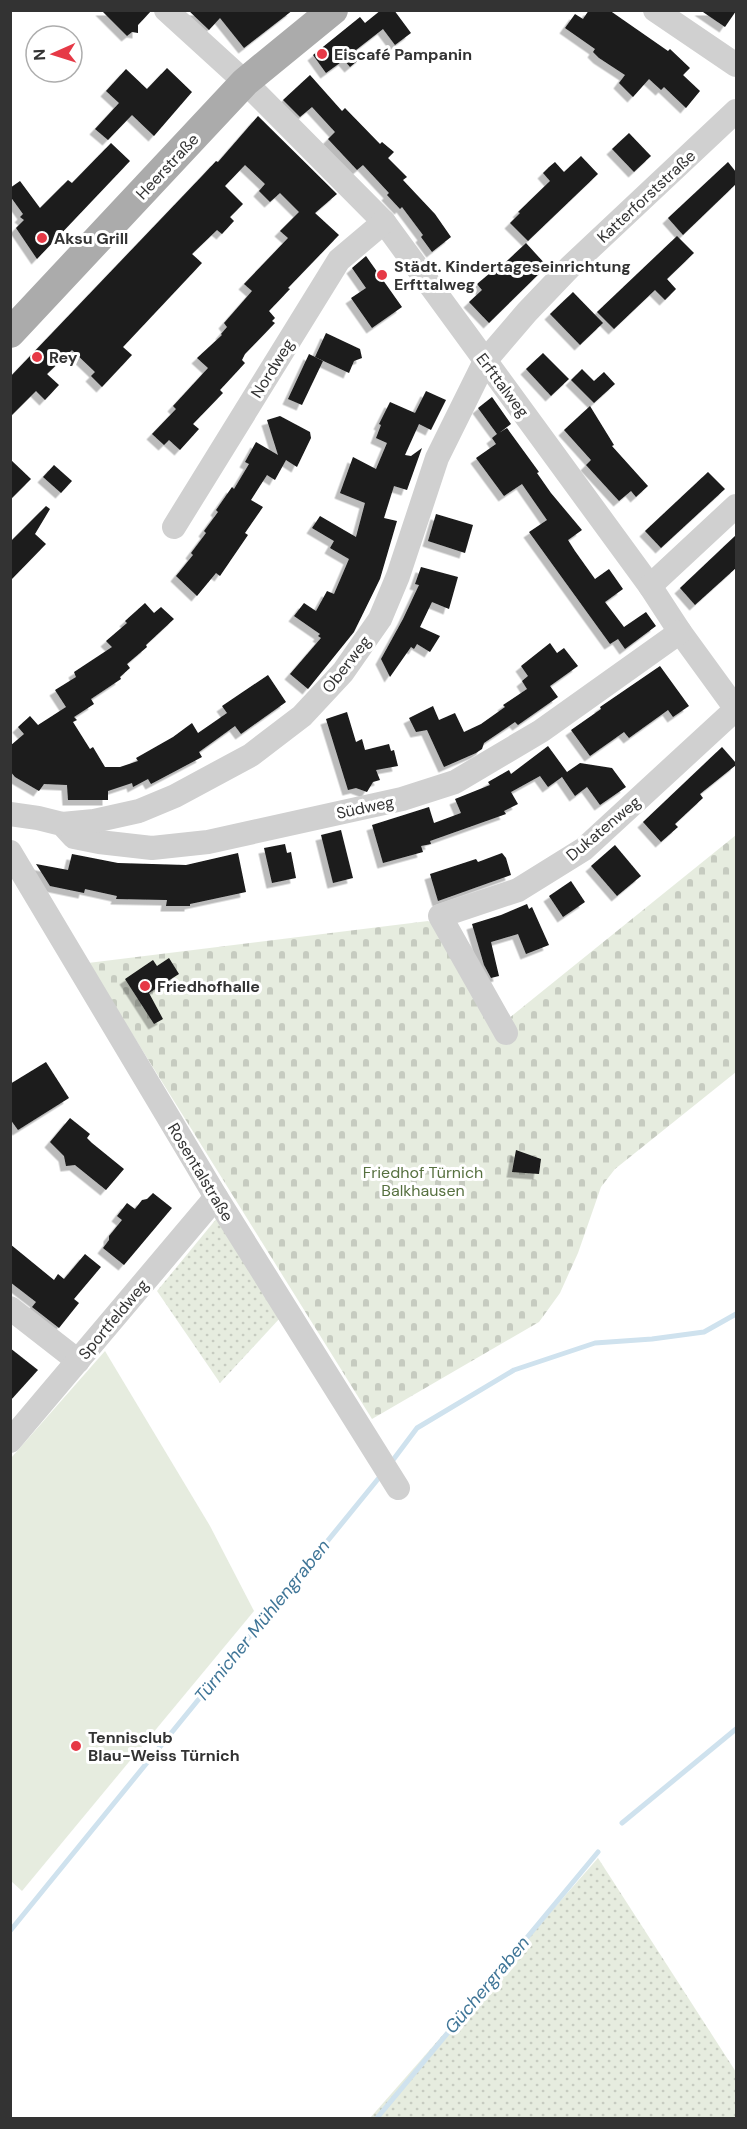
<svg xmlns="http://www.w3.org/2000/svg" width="747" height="2129" font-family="'DM Sans',sans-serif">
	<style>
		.grass { fill: url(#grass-dots) }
		.cemetery { fill: url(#cemetery-stones) }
		.pitch { fill: #e6ecdf }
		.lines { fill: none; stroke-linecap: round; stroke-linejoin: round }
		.stream { stroke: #cfe2ee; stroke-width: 5 }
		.building { fill: #1a1a1a; filter: url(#shadow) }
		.minor { stroke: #d0d0d0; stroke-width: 24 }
		.major { stroke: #ababab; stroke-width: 30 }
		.poi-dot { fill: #e63946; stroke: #fff; stroke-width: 2 }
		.labels { text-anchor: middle; stroke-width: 6; stroke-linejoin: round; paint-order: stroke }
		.poi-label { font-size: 16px; font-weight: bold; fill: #333; stroke: #fff; text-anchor: start }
		.street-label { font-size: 16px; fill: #333; stroke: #fff }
		.park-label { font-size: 16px; fill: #56703f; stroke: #fff }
		.water-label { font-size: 18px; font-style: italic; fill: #3f7597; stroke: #fff }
	</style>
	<defs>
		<pattern id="grass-dots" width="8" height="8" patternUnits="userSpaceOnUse" patternTransform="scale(1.5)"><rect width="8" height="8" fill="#e6ecdf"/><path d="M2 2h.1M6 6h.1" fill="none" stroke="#c6cbc0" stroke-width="1.8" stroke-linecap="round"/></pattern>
		<pattern id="cemetery-stones" width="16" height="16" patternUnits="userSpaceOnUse" patternTransform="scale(1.5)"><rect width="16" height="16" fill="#e6ecdf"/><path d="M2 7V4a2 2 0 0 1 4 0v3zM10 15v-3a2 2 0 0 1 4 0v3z" fill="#c6cbc0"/></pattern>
		<filter id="shadow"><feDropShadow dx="-5.5" dy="5.5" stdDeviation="0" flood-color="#0004"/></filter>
	</defs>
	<rect width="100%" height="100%" fill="#fff"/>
	<g class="grass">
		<polygon points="217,1218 280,1318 220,1383 157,1291"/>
		<polygon points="598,1858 736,2072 736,2118 370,2118"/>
	</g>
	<polygon class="cemetery" points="736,835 736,1072 615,1169 601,1187 578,1253 560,1293 539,1322 372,1419 88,963 428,921 443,929 498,1027"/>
	<polygon class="pitch" points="105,1351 210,1526 254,1611 22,1891 11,1881 11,1458"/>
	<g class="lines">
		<g class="stream">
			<polyline points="393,1460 417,1428 514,1370 595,1343 652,1339 704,1332 736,1314"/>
			<polyline points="622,1823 736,1729"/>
			<polyline points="10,1931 378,1479"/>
			<polyline points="377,2118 598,1852"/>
		</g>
	</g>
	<g class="building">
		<polygon points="101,10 152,10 138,25 138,33 132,32 127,36"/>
		<polygon points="188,10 293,10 244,48 220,18 209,30"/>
		<polygon points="381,10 394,10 411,33 395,45 383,29 356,50 362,57 350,67 344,60 326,73 313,55 360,17 365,23"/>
		<polygon points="589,10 609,10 668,51 670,49 690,68 683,75 700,91 686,108 664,87 661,90 649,79 633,97 619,83 625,75 599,58 593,52 595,49 565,28 575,14 583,19"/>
		<polygon points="700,10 736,10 736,11 725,27"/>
		<polygon points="167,68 192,92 154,136 132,115 108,140 95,129 119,103 106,91 126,69 147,89"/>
		<polygon points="310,75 342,111 345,108 380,144 382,142 394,152 388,158 407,177 403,180 435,214 451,237 432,252 421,237 423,235 402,207 400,209 387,195 389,193 363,165 357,170 328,139 335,132 312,107 300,117 283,100"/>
		<polygon points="258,116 337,194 315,213 339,235 288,288 290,289 269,311 275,318 272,321 275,323 245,354 242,360 245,363 220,390 223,393 193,424 199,429 180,450 169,440 164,445 152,434 176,409 173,406 208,368 197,358 222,335 221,334 227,327 224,323 252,291 244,284 288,238 280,231 299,212 280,193 270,202 259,191 265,184 245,165 225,186 243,204 230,217 234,221 222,234 217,230 192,254 202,263 123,347 132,355 102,387 91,376 95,372 72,350 47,374 59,385 45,400 36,391 10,417 10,377 202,176 216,161 218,162"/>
		<polygon points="629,133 651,156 634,172 612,149"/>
		<polygon points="111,143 130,161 37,259 16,228 24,220 20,217 23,214 10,196 10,188 20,181 40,208 68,180 72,183"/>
		<polygon points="581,156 598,174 528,241 510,223 520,213 518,212 550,181 543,173 549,167 555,162 564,172"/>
		<polygon points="728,162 736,172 736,184 683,235 668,218"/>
		<polygon points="677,236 694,253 667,279 676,289 665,300 655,290 614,329 597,312"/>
		<polygon points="526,243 547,266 489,323 469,302 482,290 477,284 490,273 492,275"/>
		<polygon points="366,256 402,307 372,328 351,298 366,288 352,268"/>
		<polygon points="573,292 603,323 580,345 550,314"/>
		<polygon points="326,333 360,349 362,358 354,361 349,373 315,357"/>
		<polygon points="543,353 569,379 551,396 526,369"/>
		<polygon points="309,354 323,361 302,405 288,399"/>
		<polygon points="582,369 594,381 604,372 615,384 594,403 571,380"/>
		<polygon points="426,391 446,400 431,430 419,424 405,455 411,456 422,448 407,490 394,486 384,518 397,521 380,579 354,632 308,689 290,674 321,638 318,636 320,634 294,616 304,603 316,611 327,591 334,594 349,559 330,548 334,541 312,528 320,516 356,537 365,503 340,493 353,457 376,469 387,443 376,438 381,425 379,424 390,402 415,413"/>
		<polygon points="492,397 511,424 499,433 507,428 539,472 537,473 551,493 582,530 568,540 575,551 595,579 609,569 623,589 605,602 624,627 646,612 656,626 625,649 618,639 610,644 529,532 547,520 522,484 504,496 476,458 496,444 492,438 497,434 478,408"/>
		<polygon points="590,406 614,445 612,446 648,486 636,497 631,491 619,501 586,465 591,460 564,430"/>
		<polygon points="280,416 310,432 311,438 297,467 286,460 275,480 267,475 251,500 263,507 245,533 248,535 220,576 216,573 197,596 176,576 193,555 191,553 206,533 204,531 218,512 216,510 232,487 234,489 249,464 245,462 256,442 278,455 267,420"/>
		<polygon points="10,459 31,479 10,500"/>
		<polygon points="54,465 72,481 61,493 43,477"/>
		<polygon points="708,472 725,489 661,548 645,531"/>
		<polygon points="46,506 50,509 35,534 46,544 10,581 10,542"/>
		<polygon points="436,514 473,525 465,553 428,541"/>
		<polygon points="736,535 736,568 695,605 680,588"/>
		<polygon points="421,567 458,577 449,609 432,602 420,627 440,636 430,652 417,644 414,649 411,647 390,677 381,659 403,619 419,585 415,584"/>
		<polygon points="145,603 154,613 161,607 174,619 146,645 147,647 127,664 130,668 120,677 121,679 91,699 94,704 74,717 77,720 73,722 90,749 93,747 105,767 120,767 138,761 136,758 173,737 192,723 198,733 227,713 222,706 268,675 286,702 241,734 235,726 199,752 202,757 151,784 148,779 133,787 132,783 108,791 108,800 68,800 67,785 44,784 39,791 15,777 10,771 10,746 24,734 18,727 30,716 38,725 66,707 55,690 76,677 74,672 112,647 106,641 127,623 125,621"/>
		<polygon points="550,643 557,653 564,648 578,666 550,686 558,697 518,725 515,722 484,743 482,749 476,753 444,767 427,730 416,732 409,718 433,706 439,720 455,713 464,732 481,724 505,707 503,705 527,689 522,681 528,676 521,666"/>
		<polygon points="660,666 689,706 673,717 668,710 629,738 624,732 590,756 571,730 601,709 600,707"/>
		<polygon points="347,712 356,742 362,739 365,750 389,744 391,751 394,750 398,766 376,770 380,780 373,782 367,792 356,788 348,790 326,719"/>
		<polygon points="548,746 567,772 580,763 612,768 626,787 600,805 587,787 575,796 562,777 548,787 540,776 511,792 518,804 504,811 506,814 430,841 431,844 421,846 423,852 383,863 372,825 429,807 434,823 461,813 455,799 490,785 488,782 509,770 511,774"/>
		<polygon points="722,747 736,763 736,765 700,794 703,798 675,824 678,827 661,842 643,822"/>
		<polygon points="341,830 353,878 333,883 321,835"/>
		<polygon points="285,844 287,853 291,852 296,878 272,883 264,848"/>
		<polygon points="615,845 641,876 617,896 591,866"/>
		<polygon points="238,853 246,892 190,904 190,906 166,906 167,900 116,899 117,896 85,889 84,893 50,886 36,864 68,870 72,854 118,863 186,865"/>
		<polygon points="502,853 506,858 511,875 438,901 430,874 476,859 478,862"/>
		<polygon points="571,881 585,902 563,917 549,896"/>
		<polygon points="527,904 529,909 532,907 549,945 526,954 518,934 491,942 499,976 491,978 484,965 472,924 501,915"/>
		<polygon points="169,958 179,974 149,993 163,1019 154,1024 125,979 153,960 157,966"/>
		<polygon points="46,1062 69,1098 18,1130 10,1119 10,1084"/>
		<polygon points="70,1118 90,1134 87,1138 92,1143 124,1169 106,1190 75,1165 66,1166 64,1156 50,1142"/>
		<polygon points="516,1150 541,1159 539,1174 512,1172"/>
		<polygon points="153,1193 172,1208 124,1265 103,1248 109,1240 109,1236 122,1220 117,1216 127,1203 135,1209 142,1200 147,1199"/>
		<polygon points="10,1244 54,1280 58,1274 64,1279 85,1254 101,1267 74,1299 79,1303 59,1328 32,1307 36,1302 10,1282"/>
		<polygon points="10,1348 38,1370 10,1401"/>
	</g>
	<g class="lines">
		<g class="minor">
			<polyline points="166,10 245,82 384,222 650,586 680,632 736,709"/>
			<polyline points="655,10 736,65"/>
			<polyline points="174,527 339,260 384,222"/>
			<polyline points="650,586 736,506"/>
			<polyline points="10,814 38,818 62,824 74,837 99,842 152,848 208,842 402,799 455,782 541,731 680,632"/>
			<polyline points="62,824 94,821 139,811 175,796 251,755 302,716 343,672 380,619 398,576 437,458 485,361 527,312 570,267 736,111"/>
			<polyline points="10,852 216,1197 398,1488"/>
			<polyline points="506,1033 440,916 518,890 584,849 736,709"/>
			<polyline points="10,1308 78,1361"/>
			<polyline points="10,1441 216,1197"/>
		</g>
		<polyline class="major" points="10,333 245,82 333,10"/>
	</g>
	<g class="poi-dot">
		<circle cx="322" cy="54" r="6"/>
		<circle cx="42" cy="238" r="6"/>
		<circle cx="382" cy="275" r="6"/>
		<circle cx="37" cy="357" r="6"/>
		<circle cx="145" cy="986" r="6"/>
		<circle cx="76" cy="1746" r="6"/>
	</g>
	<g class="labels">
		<g class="poi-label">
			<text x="334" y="60">Eiscafé Pampanin</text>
			<text x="54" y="244">Aksu Grill</text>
			<text x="394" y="272">Städt. Kindertageseinrichtung<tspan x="394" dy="18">Erfttalweg</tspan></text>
			<text x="49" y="363">Rey</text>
			<text x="157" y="992">Friedhofhalle</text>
			<text x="88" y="1743">Tennisclub<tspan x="88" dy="18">Blau-Weiss Türnich</tspan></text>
		</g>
		<g class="street-label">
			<text transform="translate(167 166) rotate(-47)" y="6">Heerstraße</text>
			<text transform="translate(646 196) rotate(-43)" y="6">Katterforststraße</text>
			<text transform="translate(272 368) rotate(-58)" y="6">Nordweg</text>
			<text transform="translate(503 385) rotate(53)" y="6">Erfttalweg</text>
			<text transform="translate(346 664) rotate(-52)" y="6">Oberweg</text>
			<text transform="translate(365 807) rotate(-12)" y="6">Südweg</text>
			<text transform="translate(603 828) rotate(-40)" y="6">Dukatenweg</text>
			<text transform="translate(201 1172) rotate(59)" y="6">Rosentalstraße</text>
			<text transform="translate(113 1319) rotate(-50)" y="6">Sportfeldweg</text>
		</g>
		<g class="park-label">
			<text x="423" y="1178">Friedhof Türnich<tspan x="423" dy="18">Balkhausen</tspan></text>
		</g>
		<g class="water-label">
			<text transform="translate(262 1621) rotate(-51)" y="6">Türnicher Mühlengraben</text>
			<text transform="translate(487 1985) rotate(-50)" y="6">Güchergraben</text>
		</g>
	</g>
	<rect width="747" height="2129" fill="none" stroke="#333333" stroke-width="24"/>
	<g transform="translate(54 54) rotate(267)"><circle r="28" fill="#ffffff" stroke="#adadad" stroke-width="1.5"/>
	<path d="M0-4.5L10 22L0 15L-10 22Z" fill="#e63946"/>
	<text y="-9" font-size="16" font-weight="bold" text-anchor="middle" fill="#333333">N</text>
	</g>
</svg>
